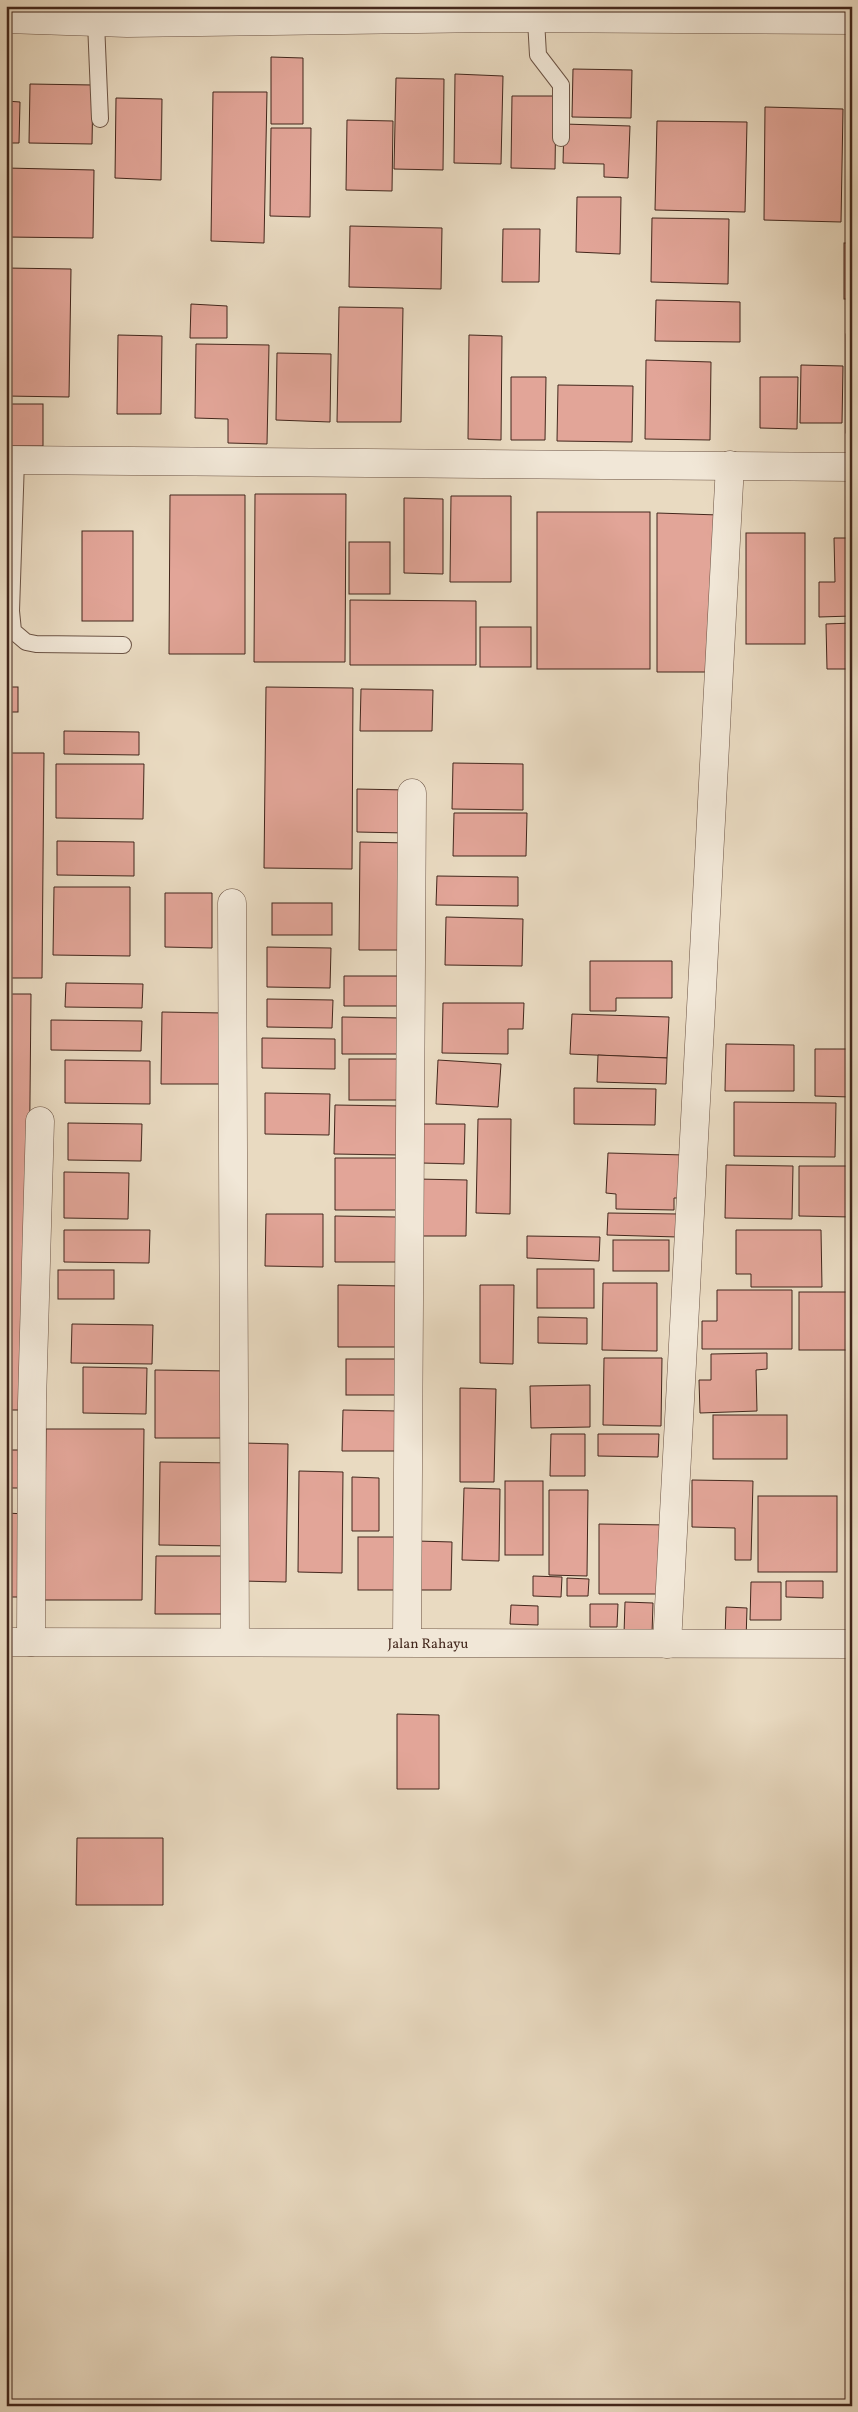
<svg xmlns="http://www.w3.org/2000/svg" width="858" height="2412" font-family="Vollkorn,serif">
	<style>
		.building { fill: #e2a598; stroke: #43271c }
		.lines { fill: none; stroke-linecap: round; stroke-linejoin: round }
		.lane-casing { stroke: #6c5445; stroke-width: 18 }
		.street-casing { stroke: #6c5445; stroke-width: 29 }
		.lane { stroke: #f1e7d7; stroke-width: 16 }
		.street { stroke: #f1e7d7; stroke-width: 28 }
		.labels { text-anchor: middle; stroke-width: 4.5; stroke-linejoin: round; paint-order: stroke }
		.street-label { font-size: 14px; fill: #43271c; stroke: #f1e7d7 }
	</style>
	<rect width="100%" height="100%" fill="#e9dac1"/>
	<filter id="stains"><feTurbulence type="fractalNoise" baseFrequency=".004" numOctaves="4"/><feColorMatrix values="0 0 0 0 .2 0 0 0 0 .09 0 0 0 0 .02 0 0 0 .5 -.17"/></filter>
	<radialGradient id="worn" r=".72"><stop offset=".6" stop-color="#630" stop-opacity="0"/><stop offset="1" stop-color="#630" stop-opacity=".3"/></radialGradient>
	<g class="building">
		<polygon points="271,57 303,58 303,124 271,124"/>
		<polygon points="573,69 632,70 631,118 572,117"/>
		<polygon points="455,74 503,76 501,164 454,163"/>
		<polygon points="396,78 444,79 443,170 394,169"/>
		<polygon points="30,84 93,85 92,144 29,143"/>
		<polygon points="213,92 267,92 264,243 211,241"/>
		<polygon points="512,96 556,96 555,169 511,168"/>
		<polygon points="116,98 162,99 161,180 115,178"/>
		<polygon points="6,101 20,102 19,143 6,143"/>
		<polygon points="765,107 843,109 841,222 764,220"/>
		<polygon points="347,120 393,121 392,191 346,190"/>
		<polygon points="657,121 747,122 745,212 655,210"/>
		<polygon points="564,124 630,126 628,178 604,177 604,164 563,163"/>
		<polygon points="271,128 311,128 310,217 270,216"/>
		<polygon points="852,148 852,214 851,214"/>
		<polygon points="6,168 94,170 93,238 6,237"/>
		<polygon points="577,197 621,197 620,254 576,252"/>
		<polygon points="652,218 729,219 728,284 651,282"/>
		<polygon points="350,226 442,228 441,289 349,287"/>
		<polygon points="503,229 540,229 539,282 502,282"/>
		<rect x="844" y="243" width="8" height="56"/>
		<polygon points="6,268 71,269 69,397 6,396"/>
		<polygon points="656,300 740,302 740,342 655,341"/>
		<polygon points="191,304 227,306 227,338 190,338"/>
		<polygon points="339,307 403,308 401,422 337,422"/>
		<rect x="846" y="334" width="6" height="99"/>
		<polygon points="118,335 162,336 161,414 117,414"/>
		<polygon points="469,335 502,336 501,440 468,439"/>
		<polygon points="196,344 269,345 267,444 228,443 228,419 195,418"/>
		<polygon points="277,353 331,354 330,422 276,420"/>
		<polygon points="646,360 711,362 710,440 645,439"/>
		<polygon points="801,365 843,366 842,423 800,423"/>
		<polygon points="511,377 546,377 545,440 511,440"/>
		<polygon points="760,377 798,377 797,429 760,428"/>
		<polygon points="558,385 633,386 632,442 557,441"/>
		<rect x="6" y="404" width="37" height="42"/>
		<polygon points="255,494 346,494 345,662 254,662"/>
		<polygon points="170,495 245,495 245,654 169,654"/>
		<polygon points="451,496 511,496 511,582 450,582"/>
		<polygon points="404,498 443,499 443,574 404,573"/>
		<rect x="537" y="512" width="113" height="157"/>
		<polygon points="657,513 719,515 715,672 657,672"/>
		<rect x="82" y="531" width="51" height="90"/>
		<rect x="746" y="533" width="59" height="111"/>
		<polygon points="834,538 852,538 852,616 819,617 819,582 835,582"/>
		<rect x="349" y="542" width="41" height="52"/>
		<polygon points="350,600 476,601 476,665 350,665"/>
		<polygon points="852,623 852,669 827,669 826,624"/>
		<rect x="480" y="627" width="51" height="40"/>
		<rect x="6" y="687" width="12" height="25"/>
		<polygon points="266,687 353,688 352,869 264,868"/>
		<polygon points="361,689 433,690 432,731 360,731"/>
		<polygon points="64,731 139,732 139,755 64,754"/>
		<polygon points="6,753 44,753 42,978 6,978"/>
		<polygon points="453,763 523,764 523,810 452,809"/>
		<polygon points="56,764 144,764 143,819 56,818"/>
		<polygon points="357,789 407,790 406,833 357,832"/>
		<polygon points="454,813 527,813 526,856 453,856"/>
		<polygon points="57,841 134,842 134,876 57,875"/>
		<polygon points="360,842 408,843 407,950 359,950"/>
		<polygon points="437,876 518,877 518,906 436,905"/>
		<polygon points="54,887 130,887 130,956 53,955"/>
		<polygon points="165,893 212,893 212,948 165,947"/>
		<rect x="272" y="903" width="60" height="32"/>
		<polygon points="446,917 523,919 522,966 445,965"/>
		<polygon points="267,947 331,948 330,988 267,987"/>
		<polygon points="590,961 672,961 672,998 616,998 616,1011 590,1011"/>
		<polygon points="344,976 403,976 402,1006 344,1006"/>
		<polygon points="66,983 143,984 142,1008 65,1007"/>
		<polygon points="6,994 31,994 27,1410 6,1410"/>
		<polygon points="267,999 333,1000 332,1028 267,1027"/>
		<polygon points="443,1003 524,1003 523,1029 508,1029 508,1054 442,1053"/>
		<polygon points="162,1012 223,1013 223,1084 161,1084"/>
		<polygon points="572,1014 669,1017 667,1058 570,1054"/>
		<polygon points="342,1017 400,1018 399,1054 342,1054"/>
		<polygon points="51,1020 142,1021 141,1051 51,1050"/>
		<polygon points="262,1038 335,1039 335,1069 262,1068"/>
		<polygon points="726,1044 794,1045 794,1091 725,1091"/>
		<polygon points="815,1049 852,1049 851,1097 815,1096"/>
		<polygon points="598,1055 667,1058 666,1084 597,1082"/>
		<rect x="349" y="1059" width="55" height="41"/>
		<polygon points="65,1060 150,1061 150,1104 65,1103"/>
		<polygon points="438,1060 501,1064 498,1107 436,1104"/>
		<polygon points="574,1088 656,1089 655,1125 574,1124"/>
		<polygon points="265,1093 330,1094 329,1135 265,1134"/>
		<polygon points="734,1102 836,1103 835,1157 734,1156"/>
		<polygon points="335,1105 400,1106 400,1155 334,1154"/>
		<polygon points="478,1119 511,1119 510,1214 476,1213"/>
		<polygon points="68,1123 142,1124 141,1161 68,1160"/>
		<polygon points="421,1124 465,1124 464,1164 421,1163"/>
		<polygon points="608,1153 685,1155 684,1198 674,1198 674,1210 616,1209 616,1194 606,1193"/>
		<polygon points="335,1158 400,1158 399,1210 335,1210"/>
		<polygon points="726,1165 793,1166 792,1219 725,1218"/>
		<polygon points="799,1166 852,1166 852,1217 799,1216"/>
		<polygon points="64,1172 129,1173 128,1219 64,1218"/>
		<polygon points="417,1179 467,1180 466,1236 416,1236"/>
		<polygon points="608,1213 678,1214 678,1237 607,1235"/>
		<polygon points="266,1214 323,1214 323,1267 265,1266"/>
		<polygon points="335,1216 397,1217 397,1262 335,1262"/>
		<polygon points="64,1230 150,1230 149,1263 64,1262"/>
		<polygon points="736,1230 821,1230 822,1287 751,1287 751,1274 736,1274"/>
		<polygon points="527,1236 600,1237 599,1261 527,1258"/>
		<rect x="613" y="1240" width="56" height="31"/>
		<rect x="537" y="1269" width="57" height="39"/>
		<rect x="58" y="1270" width="56" height="29"/>
		<polygon points="603,1283 657,1283 657,1351 602,1350"/>
		<polygon points="338,1285 404,1286 403,1347 338,1347"/>
		<polygon points="480,1285 514,1285 513,1364 480,1363"/>
		<polygon points="717,1290 792,1290 792,1349 702,1349 702,1321 717,1321"/>
		<rect x="799" y="1292" width="53" height="58"/>
		<polygon points="538,1317 587,1318 587,1344 538,1343"/>
		<polygon points="72,1324 153,1325 152,1364 71,1363"/>
		<polygon points="767,1353 767,1369 756,1370 757,1411 700,1413 699,1380 711,1380 711,1354"/>
		<polygon points="604,1358 662,1358 661,1426 603,1425"/>
		<rect x="346" y="1359" width="53" height="36"/>
		<polygon points="83,1367 147,1368 146,1414 83,1413"/>
		<polygon points="155,1370 229,1371 228,1438 155,1438"/>
		<polygon points="590,1385 590,1427 531,1428 530,1386"/>
		<polygon points="460,1388 496,1389 494,1482 460,1482"/>
		<rect x="851" y="1401" width="1" height="44"/>
		<polygon points="343,1410 398,1411 397,1451 342,1451"/>
		<rect x="713" y="1415" width="74" height="44"/>
		<polygon points="46,1429 144,1429 142,1600 44,1600"/>
		<polygon points="551,1434 585,1434 585,1476 550,1476"/>
		<polygon points="598,1434 659,1434 658,1457 598,1456"/>
		<polygon points="242,1443 288,1444 286,1582 241,1581"/>
		<rect x="6" y="1450" width="16" height="38"/>
		<polygon points="160,1462 234,1463 233,1546 159,1545"/>
		<polygon points="299,1471 343,1472 342,1573 298,1572"/>
		<polygon points="352,1477 379,1478 379,1531 352,1531"/>
		<polygon points="692,1480 753,1481 751,1560 735,1560 735,1528 692,1527"/>
		<rect x="505" y="1481" width="38" height="74"/>
		<polygon points="464,1488 500,1489 499,1561 462,1560"/>
		<polygon points="549,1490 588,1490 587,1576 549,1575"/>
		<rect x="758" y="1496" width="79" height="76"/>
		<polygon points="6,1513 26,1514 20,1597 6,1597"/>
		<polygon points="599,1524 668,1525 667,1594 599,1594"/>
		<rect x="358" y="1537" width="38" height="53"/>
		<polygon points="417,1541 452,1542 451,1590 417,1590"/>
		<polygon points="156,1556 224,1556 224,1614 155,1614"/>
		<polygon points="533,1576 562,1577 561,1597 533,1596"/>
		<polygon points="567,1578 589,1579 588,1596 567,1596"/>
		<polygon points="786,1581 823,1581 823,1598 786,1597"/>
		<polygon points="751,1582 781,1582 781,1620 750,1620"/>
		<rect x="850" y="1596" width="2" height="31"/>
		<polygon points="625,1602 653,1603 652,1634 624,1634"/>
		<polygon points="590,1604 618,1604 617,1627 590,1627"/>
		<polygon points="511,1605 538,1606 538,1625 510,1624"/>
		<polygon points="726,1607 747,1608 746,1640 725,1640"/>
		<polygon points="397,1714 439,1715 439,1789 397,1789"/>
		<polygon points="77,1838 163,1838 163,1905 76,1905"/>
	</g>
	<g class="lines">
		<g class="lane-casing">
			<g id="lane">
				<polyline points="536,20 538,55 561,85 561,138"/>
				<polyline points="96,22 100,119"/>
				<polyline points="16,460 11,611 13,631 26,642 36,644 123,645"/>
			</g>
		</g>
		<g class="street-casing">
			<g id="street">
				<polyline points="6,19 127,23 491,18 852,20"/>
				<polyline points="6,460 852,467"/>
				<polyline points="232,903 235,1641"/>
				<path id="s1" d="M 6,1642 L 852,1644"/>
				<polyline points="31,1642 32,1403 40,1121"/>
				<polyline points="407,1642 412,793"/>
				<polyline points="667,1644 730,465"/>
			</g>
		</g>
		<use href="#lane" class="lane"/>
		<use href="#street" class="street"/>
	</g>
	<g class="labels">
		<g class="street-label">
			<text dy="5" stroke="none"><textPath href="#s1" startOffset="422">Jalan Rahayu</textPath></text>
		</g>
	</g>
	<rect width="858" height="2412" fill="none" stroke="#e9dac1" stroke-width="25"/>
	<rect x="8" y="8" width="843" height="2397" fill="none" stroke="#43271c" stroke-width="2.5"/>
	<rect x="12" y="12" width="833" height="2387" fill="none" stroke="#43271c"/>
	<rect width="100%" height="100%" filter="url(#stains)"/>
	<rect width="100%" height="100%" fill="url(#worn)"/>
</svg>
